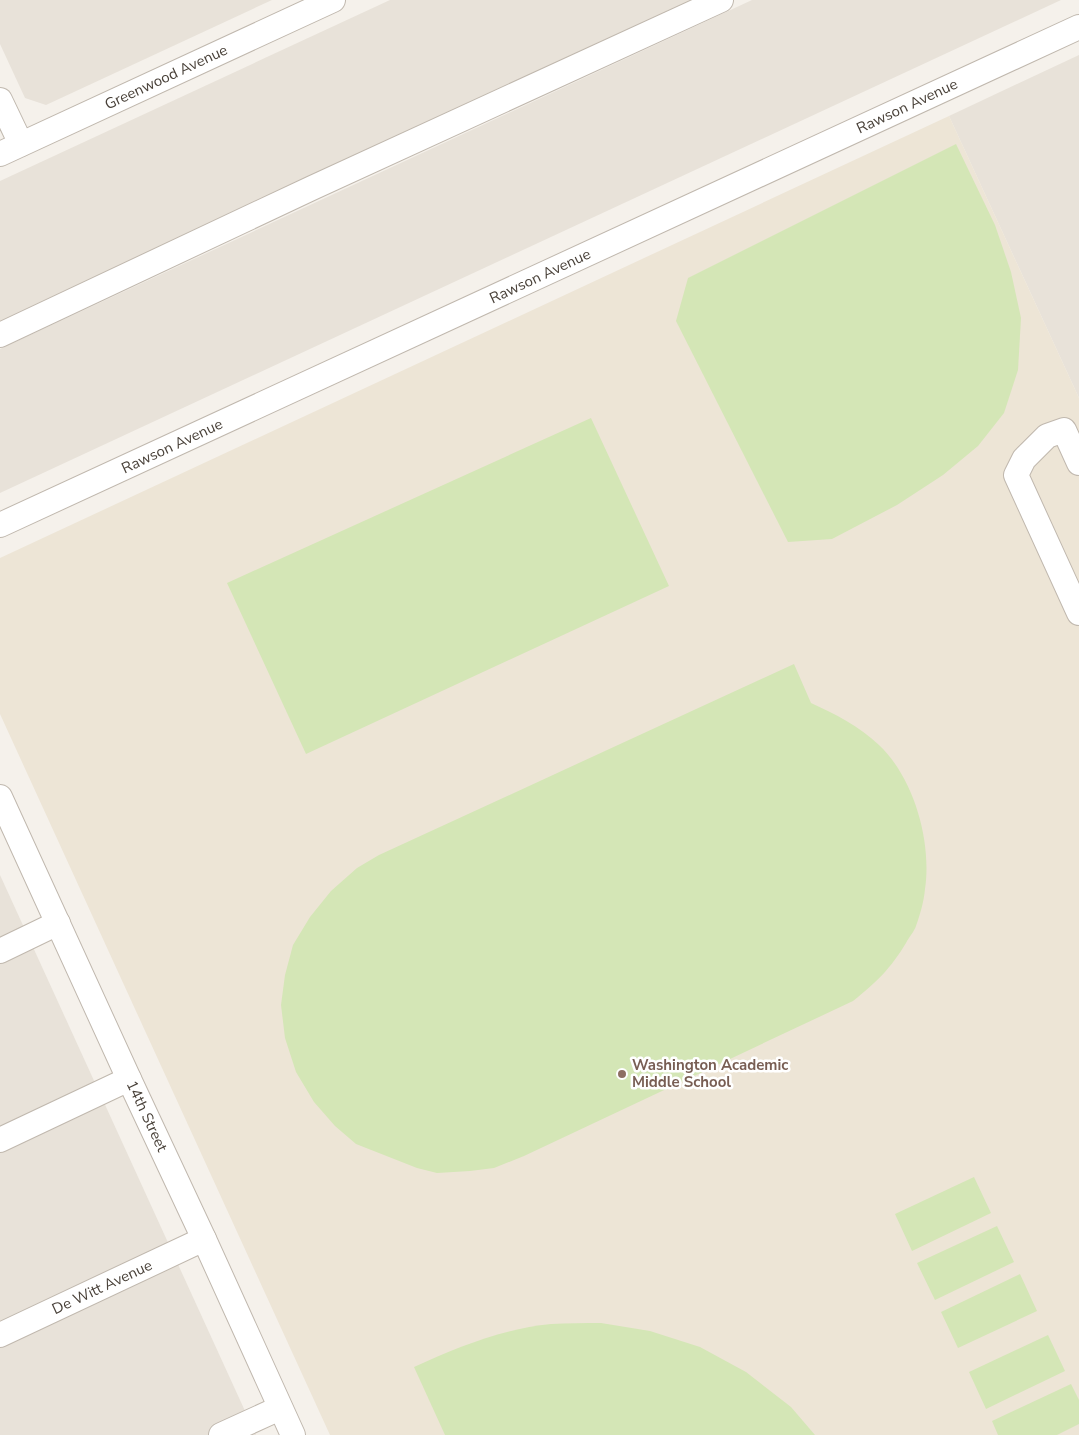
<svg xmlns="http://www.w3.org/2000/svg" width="1079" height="1435" font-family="'Nunito Sans',sans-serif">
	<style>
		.residential { fill: #e8e2d9 }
		.education { fill: #ede5d6 }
		.green { fill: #d4e6b6 }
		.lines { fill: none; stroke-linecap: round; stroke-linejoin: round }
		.minor-casing { stroke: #c0b8ae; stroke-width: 26 }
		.minor { stroke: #fff; stroke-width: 24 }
		.education-dot { fill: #8d6e63; stroke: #fff; stroke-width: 2 }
		.labels { text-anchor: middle; stroke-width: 5; stroke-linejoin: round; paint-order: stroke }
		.street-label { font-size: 15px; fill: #494139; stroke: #fff }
		.education-label { font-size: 15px; font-weight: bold; fill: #785e54; stroke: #fff; text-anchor: start }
	</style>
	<rect width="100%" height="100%" fill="#f5f1eb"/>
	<g class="residential">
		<polygon points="0,0 272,0 46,105 25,98 0,44"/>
		<polygon points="390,0 695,0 0,325 0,181"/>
		<polygon points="752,0 1061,0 0,493 0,349"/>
		<polygon points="1079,55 1079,398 949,116"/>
		<polygon points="0,875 256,1435 0,1435"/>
	</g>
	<polygon class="education" points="949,116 1079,398 1079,1435 330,1435 0,714 0,558"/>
	<g class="green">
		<polygon points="956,144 995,225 1011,272 1021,318 1018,370 1004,413 978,446 943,475 897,505 832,539 788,542 676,321 688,278"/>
		<polygon points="591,418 669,586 306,754 227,583"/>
		<path d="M 794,664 L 811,703 C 835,714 859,726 879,745 C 914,778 932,842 925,889 C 924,901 920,915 916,926 C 914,932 909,937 906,943 C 891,968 876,983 853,1001 L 524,1156 L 494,1168 L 470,1171 L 437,1173 L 417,1168 L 356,1144 L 335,1126 L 314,1102 L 296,1072 L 285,1038 L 281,1005 L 285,975 L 293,945 L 310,917 L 331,891 L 357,868 L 379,855 Z"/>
		<polygon points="974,1177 991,1213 912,1251 895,1214"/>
		<polygon points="997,1226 1014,1262 935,1300 917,1263"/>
		<polygon points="1020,1274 1037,1311 958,1348 941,1312"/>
		<path d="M 601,1323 L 650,1331 L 700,1347 L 746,1372 L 791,1407 L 815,1435 L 445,1435 L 414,1367 C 458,1347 502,1329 551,1324 C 567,1323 585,1323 601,1323 Z"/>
		<polygon points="1048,1335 1065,1371 986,1409 969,1372"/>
		<polygon points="1071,1384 1079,1400 1079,1424 1057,1435 998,1435 992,1421"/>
	</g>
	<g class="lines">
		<g class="minor-casing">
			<g id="minor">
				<polyline points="0,100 21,144"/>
				<polyline points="0,154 333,0"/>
				<polyline points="0,335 312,188 721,0"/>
				<polyline points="1079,463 1064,430 1047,436 1024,459 1016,475 1079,613"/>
				<polyline points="0,525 1079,27"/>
				<polyline points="0,797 129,1079 204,1239 293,1435"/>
				<polyline points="0,951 58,923"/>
				<polyline points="0,1140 129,1079"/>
				<polyline points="0,1335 204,1239"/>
				<polyline points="221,1435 280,1408"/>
			</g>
		</g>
		<use href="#minor" class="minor"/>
	</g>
	<circle class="education-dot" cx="622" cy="1074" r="5"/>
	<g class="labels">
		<g class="street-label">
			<text transform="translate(166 77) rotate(-25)" y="5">Greenwood Avenue</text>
			<text transform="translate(907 106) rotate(-25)" y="5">Rawson Avenue</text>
			<text transform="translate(540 276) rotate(-25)" y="5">Rawson Avenue</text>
			<text transform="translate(172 446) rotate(-25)" y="5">Rawson Avenue</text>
			<text transform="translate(147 1116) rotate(65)" y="5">14th Street</text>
			<text transform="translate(102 1287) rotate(-25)" y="5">De Witt Avenue</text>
		</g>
		<g class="education-label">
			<text x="632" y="1070">Washington Academic<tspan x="632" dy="17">Middle School</tspan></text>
		</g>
	</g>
</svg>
